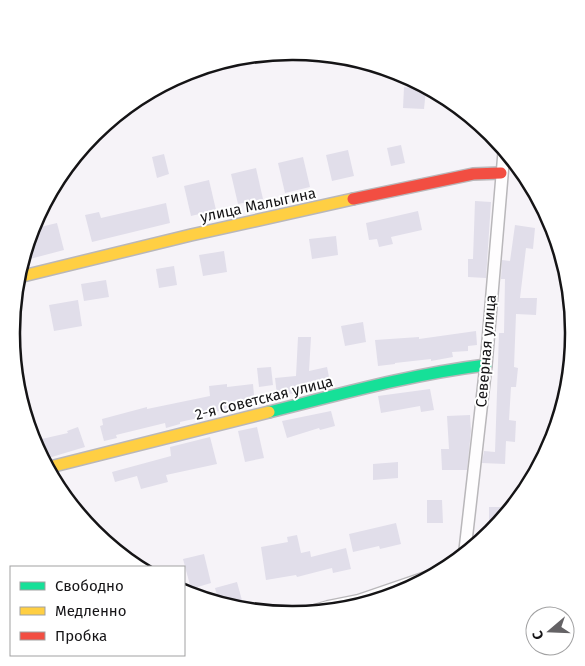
<svg xmlns="http://www.w3.org/2000/svg" width="585" height="666" font-family="'Fira Sans',sans-serif">
	<style>
		.building { fill: #e1deea }
		.lines { fill: none; stroke-linecap: round; stroke-linejoin: round }
		.lane-casing { stroke: #b9b7ba; stroke-width: 8 }
		.street-casing { stroke: #b9b7ba; stroke-width: 14 }
		.fast-casing { stroke: #b9b7ba; stroke-width: 14 }
		.slow-casing { stroke: #b9b7ba; stroke-width: 14 }
		.jam-casing { stroke: #b9b7ba; stroke-width: 14 }
		.lane { stroke: #fefdfe; stroke-width: 5.5 }
		.street { stroke: #fefdfe; stroke-width: 11 }
		.fast { stroke: #16e098; stroke-width: 11 }
		.slow { stroke: #ffcf43; stroke-width: 11 }
		.jam { stroke: #f24e42; stroke-width: 11 }
		.labels { text-anchor: middle; stroke-width: 4; stroke-linejoin: round; paint-order: stroke }
		.street-label { font-size: 15px; fill: #151416; stroke: #fff }
		.rim { fill: none; stroke: #151416; stroke-width: 2.5 }
	</style>
	<rect width="100%" height="100%" fill="#f6f3f8"/>
	<g class="building">
		<polygon points="404,87 426,90 424,109 403,108"/>
		<polygon points="401,145 405,163 391,166 387,148"/>
		<polygon points="348,150 354,176 332,181 326,155"/>
		<polygon points="164,154 169,174 157,178 152,157"/>
		<polygon points="303,157 310,187 285,193 278,163"/>
		<polygon points="256,168 263,199 238,204 231,174"/>
		<polygon points="209,180 216,210 191,216 184,186"/>
		<polygon points="475,201 491,202 486,278 468,277 468,259 473,259"/>
		<polygon points="166,203 170,223 92,242 85,215 99,212 101,218"/>
		<polygon points="418,211 422,230 391,237 393,244 379,247 377,239 369,240 366,223"/>
		<polygon points="57,223 64,250 26,260 32,229"/>
		<polygon points="515,225 535,228 533,249 526,248 520,298 537,298 536,315 516,314 514,367 518,368 516,387 511,387 509,420 516,421 515,442 506,441 505,464 482,463 484,451 495,452 499,333 504,333 505,279 501,279 502,260 510,261"/>
		<polygon points="336,236 338,255 312,259 309,239"/>
		<polygon points="224,251 227,272 203,276 199,255"/>
		<polygon points="174,266 177,285 159,288 156,269"/>
		<polygon points="106,280 109,297 84,301 81,284"/>
		<polygon points="78,300 82,326 54,331 49,305"/>
		<polygon points="363,322 366,342 345,346 341,326"/>
		<polygon points="476,331 477,345 468,346 468,351 452,352 453,357 431,361 431,359 395,363 395,364 378,366 375,340 419,337 419,339"/>
		<polygon points="298,337 311,337 309,371 327,367 330,382 298,390 299,393 277,395 275,378 296,376"/>
		<polygon points="271,367 273,385 259,387 257,368"/>
		<polygon points="227,384 227,387 253,384 255,406 206,413 207,416 180,422 180,424 166,428 165,423 116,435 117,438 104,441 100,426 103,425 102,419 147,407 147,409 210,396 209,386"/>
		<polygon points="430,389 434,410 421,412 420,406 381,413 378,396"/>
		<polygon points="331,411 335,426 320,430 319,428 287,438 282,421"/>
		<polygon points="470,415 471,431 467,470 442,470 441,449 449,449 447,416"/>
		<polygon points="78,427 85,447 45,459 33,441 68,433 67,431"/>
		<polygon points="257,427 264,458 245,462 238,431"/>
		<polygon points="210,437 217,464 166,475 168,482 141,489 137,476 115,482 112,472 171,456 170,447"/>
		<polygon points="398,462 398,478 373,480 373,464"/>
		<polygon points="427,500 442,500 443,523 427,523"/>
		<polygon points="489,507 508,507 489,533"/>
		<polygon points="396,523 401,544 380,549 379,546 353,552 349,534"/>
		<polygon points="297,535 301,553 310,551 311,557 346,548 351,569 333,573 332,568 297,577 296,575 266,580 261,547 288,542 287,537"/>
		<polygon points="204,554 211,583 191,589 183,559"/>
		<polygon points="237,582 243,604 218,599 215,588"/>
	</g>
	<g class="lines">
		<g class="lane-casing">
			<polyline id="lane" points="296,613 327,604 357,598 430,573"/>
		</g>
		<g class="street-casing">
			<polyline id="street" points="465,550 486,365 504,152"/>
		</g>
		<g class="fast-casing">
			<path id="fast" d="M 269,412 C 341,394 412,374 486,365"/>
		</g>
		<g class="slow-casing">
			<g id="slow">
				<polyline points="23,276 191,235 353,199"/>
				<polyline points="50,467 269,412"/>
			</g>
		</g>
		<g class="jam-casing">
			<polyline id="jam" points="353,199 473,174 501,173"/>
		</g>
		<use href="#lane" class="lane"/>
		<use href="#street" class="street"/>
		<use href="#fast" class="fast"/>
		<use href="#slow" class="slow"/>
		<use href="#jam" class="jam"/>
	</g>
	<g class="labels">
		<g class="street-label">
			<text transform="translate(258 205) rotate(-12)" y="5">улица Малыгина</text>
			<text transform="translate(486 351) rotate(-85)" y="5">Северная улица</text>
			<text transform="translate(264 398) rotate(-14)" y="5">2-я Советская улица</text>
		</g>
	</g>
	<path d="M0 0H585V666H0ZM292 60H293A272 272 0 0 1 565 332V334A272 272 0 0 1 293 606H292A272 272 0 0 1 20 334V332A272 272 0 0 1 292 60Z" fill="#fff" fill-rule="evenodd"/>
	<path class="rim" d="M292 60H293A272 272 0 0 1 565 332V334A272 272 0 0 1 293 606H292A272 272 0 0 1 20 334V332A272 272 0 0 1 292 60Z"/>
	<rect x="10" y="566" width="175" height="90" fill="#ffffff" stroke="#a1a1a2"/>
	<rect x="20" y="582" width="25" height="8" fill="#16e098" stroke="#a1a1a2"/>
	<text x="55" y="591" font-size="15" fill="#151416">Свободно</text>
	<rect x="20" y="607" width="25" height="8" fill="#ffcf43" stroke="#a1a1a2"/>
	<text x="55" y="616" font-size="15" fill="#151416">Медленно</text>
	<rect x="20" y="632" width="25" height="8" fill="#f24e42" stroke="#a1a1a2"/>
	<text x="55" y="641" font-size="15" fill="#151416">Пробка</text>
	<g transform="translate(550 631) rotate(251)"><circle r="24" fill="#ffffff" stroke="#a1a1a2"/>
	<path d="M0-4L9 19L0 12L-9 19Z" fill="#646265"/>
	<text y="-8" font-size="14" font-weight="bold" text-anchor="middle" fill="#151416">С</text>
	</g>
</svg>
